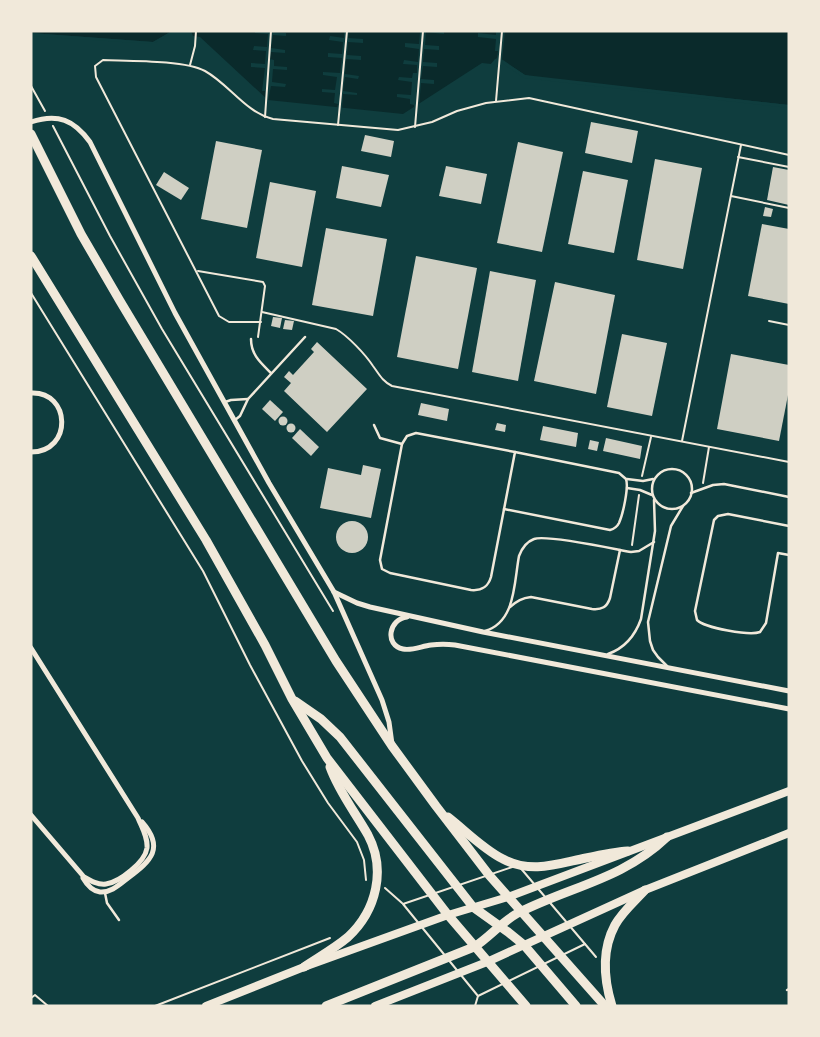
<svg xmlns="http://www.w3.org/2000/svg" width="820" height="1037" font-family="'PT Serif',serif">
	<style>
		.water { fill: #0a2a2b }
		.pier { fill: #0f3d3e }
		.building { fill: #cfcfc3 }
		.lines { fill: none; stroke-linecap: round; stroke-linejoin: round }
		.path { stroke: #f1e9da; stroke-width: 2 }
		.service { stroke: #f1e9da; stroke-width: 2.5 }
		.minor { stroke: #f1e9da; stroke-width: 5 }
		.secondary { stroke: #f1e9da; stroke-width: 8 }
		.primary { stroke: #f1e9da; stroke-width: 9 }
	</style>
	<rect width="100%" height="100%" fill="#0f3d3e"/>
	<g class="water">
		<polygon points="31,31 172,31 153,42 31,33"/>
		<polygon points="191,31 789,31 789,105 534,77 525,75 500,58 495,59 491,64 482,63 403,114 268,100 200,37 193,36"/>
	</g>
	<g class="pier">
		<polygon points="172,31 175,31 153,44 31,36 31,33 153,42"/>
		<polygon points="255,31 286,33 286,36 273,35 271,48 285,50 285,53 271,52 270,59 274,60 274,66 287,67 287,70 273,69 272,82 286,84 285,87 271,86 268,101 265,99 265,91 262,91 265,68 251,67 251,63 265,64 266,51 253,50 254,46 267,47 268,34 255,33"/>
		<polygon points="344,31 349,31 348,38 363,39 363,43 348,42 347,55 361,56 361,60 346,59 345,74 359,76 358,79 345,77 343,91 357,93 357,95 343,94 342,110 337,109 338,104 334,103 335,93 322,92 322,89 335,90 337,77 323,75 323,72 340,73 342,58 328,57 328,53 342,54 343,42 329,40 330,36 344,38"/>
		<polygon points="414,31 444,31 444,34 426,32 425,45 439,46 439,50 424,49 423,62 437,63 437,67 423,66 421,79 434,80 434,84 421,83 419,107 414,110 414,105 410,104 410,99 397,97 397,94 411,95 412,82 398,80 399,77 412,78 413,73 417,73 417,65 403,64 404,60 418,62 419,49 405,47 405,43 419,44 420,32"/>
		<polygon points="496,31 505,31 502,60 525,75 789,105 789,108 524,78 499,61 496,61 494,65 491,64 497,58 498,51 495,51 496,39 478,37 478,33 496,35"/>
	</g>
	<g class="building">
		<polygon points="591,122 638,131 632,163 585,153"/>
		<polygon points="365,135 394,141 391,157 361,151"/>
		<polygon points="216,141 262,150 247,228 201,219"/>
		<polygon points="518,142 563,152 542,252 497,243"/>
		<polygon points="655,159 702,168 683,269 637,260"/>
		<polygon points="342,166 389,175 381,207 336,198"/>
		<polygon points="446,166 487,174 481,204 439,196"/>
		<polygon points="773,167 789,170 789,205 767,200"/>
		<polygon points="583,171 628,180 614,253 568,244"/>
		<polygon points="164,172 189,188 181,200 156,185"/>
		<polygon points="270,182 316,191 302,267 256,258"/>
		<polygon points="765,207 773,209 771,217 763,216"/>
		<polygon points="762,224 789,229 789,304 748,296"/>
		<polygon points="326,228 387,239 373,316 312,305"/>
		<polygon points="416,256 477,268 458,369 397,357"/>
		<polygon points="490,271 536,280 518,381 472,372"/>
		<polygon points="555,282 615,295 596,394 534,381"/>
		<polygon points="273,317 282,318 280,328 271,326"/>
		<polygon points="285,320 294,321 292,330 283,329"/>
		<polygon points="622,334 667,343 652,416 607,407"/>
		<polygon points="317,342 367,389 327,432 284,391 291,383 284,377 289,371 293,375 314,352 311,349"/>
		<polygon points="731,354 789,365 789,390 779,441 717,429"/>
		<polygon points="270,400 283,412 275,421 262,409"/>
		<polygon points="421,403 449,409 447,421 418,415"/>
		<circle cx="283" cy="421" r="4.5"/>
		<polygon points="497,423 506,425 505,432 495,430"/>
		<circle cx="291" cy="428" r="4.5"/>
		<polygon points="543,426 578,433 576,447 540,440"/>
		<polygon points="300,429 319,447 311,456 292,438"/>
		<polygon points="606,438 642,446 640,459 603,451"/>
		<polygon points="590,440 599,442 597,451 588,449"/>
		<polygon points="363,465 381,469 371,518 320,508 328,468 361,475"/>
		<circle cx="352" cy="537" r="16"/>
	</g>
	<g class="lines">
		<g class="path">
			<polyline points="190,65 195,46 196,31"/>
			<polyline points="31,86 45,111"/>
			<polyline points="496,101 502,31"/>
			<polyline points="265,117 271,31"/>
			<polyline points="338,125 347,31"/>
			<polyline points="53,126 110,236 162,329 333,611"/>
			<polyline points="415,127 423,31"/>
			<polyline points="738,157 789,167"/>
			<polyline points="731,196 789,208"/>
			<polyline points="198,271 263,282 265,286 258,337"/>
			<polyline points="31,293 203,571 250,665 302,761 328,803 357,842 364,860 366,880"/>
			<path d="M 262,312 L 336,329 C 348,336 365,354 373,366 C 379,374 382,381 392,386 L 789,462"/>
			<polyline points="769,321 789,325"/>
			<path d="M 261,322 L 229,322 L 219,316 L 96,77 L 95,66 L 103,60 C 128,61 185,60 205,71 C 230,85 245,112 273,119 L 398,130 L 432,122 L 457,111 L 486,103 L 529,98 L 789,155"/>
			<polyline points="682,441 741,145"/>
			<polyline points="642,476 651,437"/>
			<polyline points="703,483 709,447"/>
			<polyline points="632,545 639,495"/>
			<polygon points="518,865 585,944 478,996 403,904"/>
			<polyline points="385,888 402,903"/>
			<polyline points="585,944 596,957"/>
			<polyline points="31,998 35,995 48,1006"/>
			<polyline points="155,1006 330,938"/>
			<polyline points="475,1006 478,996"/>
		</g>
		<g class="service">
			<path d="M 251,339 C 251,355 261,363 271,373"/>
			<polyline points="225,402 231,400 248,399"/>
			<polyline points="235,420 240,416 248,399 305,337"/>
			<polyline points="374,425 380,438 402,444"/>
			<path d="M 416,433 L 515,452 L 491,577 C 488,587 482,591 471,590 L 390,573 L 382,569 L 380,560 L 402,444 L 407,436 Z"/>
			<circle cx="672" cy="489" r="20"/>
			<polyline points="627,479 643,481 653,479"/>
			<polyline points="627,488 640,490 652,495"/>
			<polyline points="691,493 713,485 724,484 789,497"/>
			<path d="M 504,509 L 610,530 C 614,529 617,527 619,523 C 623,514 629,487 626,479 L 619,473 L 515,452"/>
			<path d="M 789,526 L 728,514 L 718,516 L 714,520 L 695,611 L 697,620 C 705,628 750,636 760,632 L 766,623 L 778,553 L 789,555"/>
			<path d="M 510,607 C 517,601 522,598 531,597 L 592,609 C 602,610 607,607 610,598 L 620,550"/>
			<path d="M 485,631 C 516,622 514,582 519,556 C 522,548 526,542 534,539 C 546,534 614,549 631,552 L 639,551 L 654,542"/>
			<path d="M 608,654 C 625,648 635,636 641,619 L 655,531 L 654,500"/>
			<polyline points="667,666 658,657 653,650 650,641 648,622 671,526 683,506"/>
			<polyline points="105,893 107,903 119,920"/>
			<polyline points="787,990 789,989"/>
		</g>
		<g class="minor">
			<path d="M 31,122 C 58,113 74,120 90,142 L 175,313 L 269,483 L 334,592 L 382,700 L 389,722 L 392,744"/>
			<path d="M 31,393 C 71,391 73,452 31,452"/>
			<polyline points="334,592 357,603 370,607 483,632 789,691"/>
			<path d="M 407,617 C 389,619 384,645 403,649 C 412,651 422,646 431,645 C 439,644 447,644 455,645 L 789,709"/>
			<path d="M 31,648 L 138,818 C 142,828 148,837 147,848 C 145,862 120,882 106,884 C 98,885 91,881 84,877 L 31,815"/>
			<path d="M 83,878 C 87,885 92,891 100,892 C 111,893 120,884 128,878 C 151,861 165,848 142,822"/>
		</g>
		<g class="secondary">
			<polyline points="206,1006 304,967 448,915 508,897 789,791"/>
			<polyline points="375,1006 487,962 645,890 789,833"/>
		</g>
		<g class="primary">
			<polyline points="31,134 81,234 120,301 336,661 392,746 436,806 489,875 605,1006"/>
			<polyline points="31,256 206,540 265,645 292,699 327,758 448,915 526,1006"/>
			<polyline points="295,701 321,719 340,737 473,907 508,932 524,945 576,1006"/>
			<path d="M 448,817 C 466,831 483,849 503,859 C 531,874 557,864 586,858 C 600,855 614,852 628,851"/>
			<path d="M 304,967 C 319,957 335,948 348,937 C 377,910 386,869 368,835 C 355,812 339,792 330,767"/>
			<path d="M 326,1006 L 474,947 C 490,937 503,920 520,912 C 572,886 623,879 667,837"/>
			<path d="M 612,1006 C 604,980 601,951 615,925 C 622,912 635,901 645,890"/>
		</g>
	</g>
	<rect width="820" height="1037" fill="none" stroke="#f1e9da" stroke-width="65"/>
</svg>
